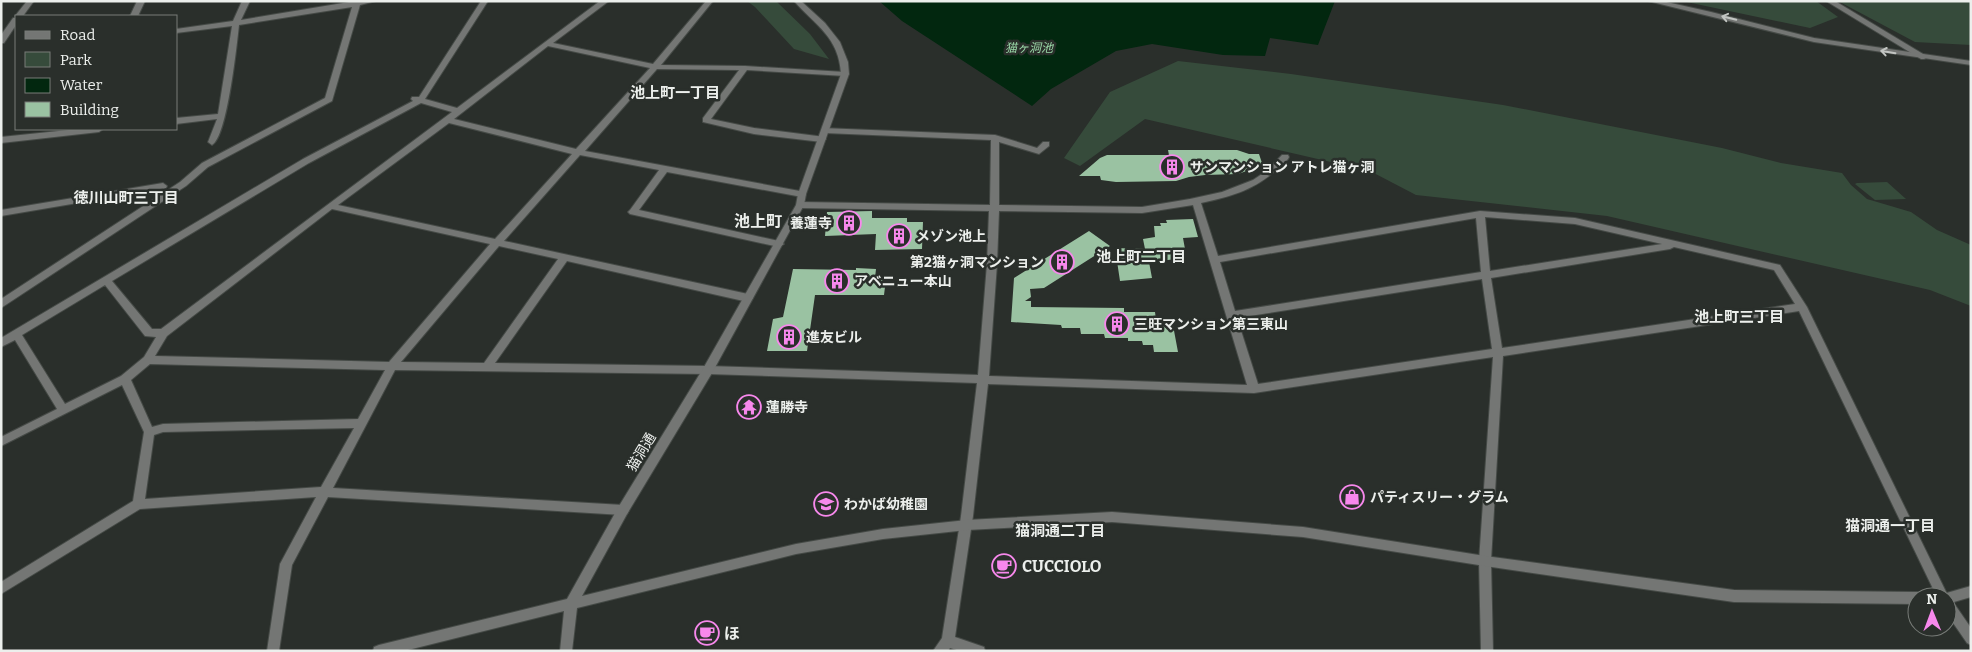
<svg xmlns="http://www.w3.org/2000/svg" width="1972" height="652" font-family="Bitter,'Noto Sans JP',serif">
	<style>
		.green { fill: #364b3b }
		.water { fill: #02270f }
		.building { fill: #9ac2a2 }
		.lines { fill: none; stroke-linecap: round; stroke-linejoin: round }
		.minor-casing { stroke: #454a46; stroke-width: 2 }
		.tertiary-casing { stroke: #454a46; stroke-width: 2 }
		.minor { fill: #747674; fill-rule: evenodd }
		.tertiary { fill: #747674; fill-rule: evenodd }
		.oneway { stroke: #c2c5c2 }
		.labels { text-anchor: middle; stroke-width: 5; stroke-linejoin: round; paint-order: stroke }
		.far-water-label { font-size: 12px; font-style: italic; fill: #9bd9a9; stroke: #2a2f2b }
		.poi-label { font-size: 14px; font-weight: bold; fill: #ecefec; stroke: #2a2f2b; text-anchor: start }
		.street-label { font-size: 14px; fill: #ecefec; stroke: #2a2f2b }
		.neighbourhood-label { font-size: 15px; font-weight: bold; fill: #ecefec; stroke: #2a2f2b }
		.quarter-label { font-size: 16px; font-weight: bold; fill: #ecefec; stroke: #2a2f2b }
		.near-poi-label { font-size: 16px; font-weight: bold; fill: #ecefec; stroke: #2a2f2b; text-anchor: start }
	</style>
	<rect width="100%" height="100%" fill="#2a2f2b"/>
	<g class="green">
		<polygon points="747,1 776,1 810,34 829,59 794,49 755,7"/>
		<polygon points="1682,1 1816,1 1838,17 1810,28"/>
		<polygon points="1838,1 1971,1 1971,45 1915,42"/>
		<polygon points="1178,61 1291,74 1503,105 1722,148 1781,163 1842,173 1851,185 1867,199 1911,212 1937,230 1971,245 1971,306 1930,290 1607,216 1416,195 1370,171 1145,119 1080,166 1064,158 1110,92"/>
		<polygon points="1887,182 1906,199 1875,200 1855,184 1857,183"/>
	</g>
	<polygon class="water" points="879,1 1335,1 1318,45 1270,38 1265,56 1223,55 1152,44 1116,51 1051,89 1032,106 902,21"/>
	<g class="building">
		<polygon points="1168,150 1237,150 1249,154 1259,154 1262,163 1258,167 1238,174 1205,175 1189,177 1176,181 1116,182 1101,180 1100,176 1079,176 1100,158 1107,155 1169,155"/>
		<polygon points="872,211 872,218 907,218 907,222 923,222 922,249 875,250 876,234 825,236 827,212"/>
		<polygon points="1193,219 1198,237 1183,238 1185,249 1177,250 1177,259 1149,262 1152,278 1120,281 1115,248 1145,249 1143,239 1155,237 1154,226 1161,226 1160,223 1167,223 1166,220"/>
		<polygon points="1089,231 1110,246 1044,288 1030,289 1031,297 1025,301 1031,301 1031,307 1124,308 1124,312 1155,312 1156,320 1172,320 1178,352 1154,352 1153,345 1143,345 1142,341 1128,341 1128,338 1105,338 1104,334 1081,334 1080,328 1062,328 1061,325 1011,322 1014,278"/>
		<polygon points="856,268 876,269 875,278 886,279 884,295 815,295 807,351 767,351 773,319 783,317 793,269 856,270"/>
	</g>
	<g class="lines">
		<g class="minor-casing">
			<g id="minor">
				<polygon points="27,1 34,1 23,16 16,17 15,16"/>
				<polygon points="137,1 145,1 138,16 130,16"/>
				<path d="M 242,1 L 250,1 L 241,20 L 355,1 L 376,1 L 360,5 L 332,101 L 208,167 L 186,186 L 1,308 L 1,299 L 180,182 L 202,163 L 325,98 L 352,7 L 239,25 C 237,44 227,138 212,145 L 208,142 L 217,119 L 176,124 L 176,118 L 218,114 L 232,26 L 176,33 L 176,29 L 233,21 Z"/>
				<path d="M 481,1 L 488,1 L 425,99 L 457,108 L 600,1 L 609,1 L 553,43 L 653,64 L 706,1 L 713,1 L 661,65 L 745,66 L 845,72 L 849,74 L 845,76 L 747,70 L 711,119 L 754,128 L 825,137 L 826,139 L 822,142 L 754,134 L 703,122 L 703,118 L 739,70 L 657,69 L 585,151 L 805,192 L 806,194 L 805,196 L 802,197 L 667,172 L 639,210 L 779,241 L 784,244 L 779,247 L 630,214 L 628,212 L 630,210 L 659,170 L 580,155 L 504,241 L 748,294 L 753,298 L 748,302 L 567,261 L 495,363 L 708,366 L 978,375 L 987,264 L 989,211 L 800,208 L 796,205 L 800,202 L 990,205 L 991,140 L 825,133 L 822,132 L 822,128 L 995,135 L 1037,148 L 1043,142 L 1049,142 L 1049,146 L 1039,154 L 999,142 L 999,205 L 1142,207 L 1190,199 L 1222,192 L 1253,180 L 1265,172 L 1282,155 L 1288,155 L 1289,157 L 1288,159 C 1261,187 1239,195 1201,203 L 1218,256 L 1480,211 L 1575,218 L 1780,265 L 1807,307 L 1949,598 L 1951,599 L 1971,628 L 1971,645 L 1967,643 L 1947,614 L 1947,597 L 1937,597 L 1799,311 L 1503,356 L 1491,561 L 1493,651 L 1481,651 L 1479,561 L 1493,357 L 1254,393 L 988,384 L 973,516 L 955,637 L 984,647 L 985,651 L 960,651 L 950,648 L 948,651 L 933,651 L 942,638 L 961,516 L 977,383 L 708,374 L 395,370 L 333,488 L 623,505 L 627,506 L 629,510 L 627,514 L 623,515 L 328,497 L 292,565 L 279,651 L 267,651 L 280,564 L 316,497 L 140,509 L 1,594 L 1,582 L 133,501 L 144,432 L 122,385 L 1,446 L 1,437 L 57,409 L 15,340 L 1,347 L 1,338 L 303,159 L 413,101 L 411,99 L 412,97 L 419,97 ZM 548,46 L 650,68 L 576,149 L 454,119 ZM 421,103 L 452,112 L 161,329 L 152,329 L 112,281 L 309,163 ZM 449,123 L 572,154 L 495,239 L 338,205 ZM 1193,205 L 1247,385 L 989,376 L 997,264 L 999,211 L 1142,213 ZM 332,209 L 490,244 L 389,362 L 155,356 L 167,336 ZM 1485,217 L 1575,224 L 1662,244 L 1490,271 ZM 1476,218 L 1481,272 L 1235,311 L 1220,262 ZM 499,246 L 558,259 L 484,363 L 401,362 ZM 1674,247 L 1774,270 L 1795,304 L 1502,348 L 1491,278 L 1670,249 ZM 1482,279 L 1492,349 L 1258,384 L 1237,318 ZM 105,285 L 145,336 L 156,337 L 144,357 L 121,376 L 65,404 L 22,335 ZM 150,364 L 385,370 L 358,419 L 163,424 L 152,427 L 131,380 ZM 354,428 L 321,487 L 145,499 L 154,435 L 163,432 Z"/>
				<polygon points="1826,1 1835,1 1928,57 1924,59 1921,59"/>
				<polygon points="13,18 16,18 16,25 4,43 1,43 1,35"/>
				<polygon points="78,129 103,129 99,132 1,143 1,137"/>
				<polygon points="163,183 167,186 166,188 1,216 1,210"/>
			</g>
		</g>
		<g class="tertiary-casing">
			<g id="tertiary">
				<path d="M 794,1 L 801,1 L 825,23 L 840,42 L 848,62 L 849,74 L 806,194 L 804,205 L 712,373 L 627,514 L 582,596 L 796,544 L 883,529 L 967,520 L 1112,512 L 1303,527 L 1485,556 L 1734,590 L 1917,592 L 1921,594 L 1923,597 L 1917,597 L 1917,604 L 1734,602 L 1485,566 L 1303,537 L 1112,522 L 967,530 L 883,539 L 796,554 L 577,608 L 572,651 L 560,651 L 564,611 L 404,651 L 373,651 L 374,647 L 379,645 L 567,599 L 619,506 L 704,367 L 796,205 L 798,194 L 841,74 C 839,37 816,26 794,1 Z"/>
				<polygon points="1648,1 1662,1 1711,12 1814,38 1971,61 1971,65 1814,42"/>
				<polygon points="1971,586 1971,597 1947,604 1947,597 1941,597 1943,594"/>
			</g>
		</g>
		<use href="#minor" class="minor"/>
		<use href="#tertiary" class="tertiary"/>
	</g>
	<defs><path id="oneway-shaft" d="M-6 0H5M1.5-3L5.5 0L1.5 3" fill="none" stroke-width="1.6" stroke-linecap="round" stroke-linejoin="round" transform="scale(1.25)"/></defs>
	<g class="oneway">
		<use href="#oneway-shaft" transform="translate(1729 18) rotate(-166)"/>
		<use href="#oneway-shaft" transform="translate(1888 52) rotate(-171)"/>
	</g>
	<defs>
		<g id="building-ring" transform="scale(1.25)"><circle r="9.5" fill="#2a2f2b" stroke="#f788ec" stroke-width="1.5"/><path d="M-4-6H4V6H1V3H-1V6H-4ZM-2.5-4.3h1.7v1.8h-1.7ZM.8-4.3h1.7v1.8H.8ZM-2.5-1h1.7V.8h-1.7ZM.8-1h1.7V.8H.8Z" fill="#f788ec"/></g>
		<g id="temple-ring" transform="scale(1.25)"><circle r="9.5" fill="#2a2f2b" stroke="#f788ec" stroke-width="1.5"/><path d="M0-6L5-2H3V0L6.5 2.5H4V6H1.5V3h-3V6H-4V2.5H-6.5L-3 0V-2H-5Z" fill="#f788ec"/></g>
		<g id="shop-ring" transform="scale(1.25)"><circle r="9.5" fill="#2a2f2b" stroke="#f788ec" stroke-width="1.5"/><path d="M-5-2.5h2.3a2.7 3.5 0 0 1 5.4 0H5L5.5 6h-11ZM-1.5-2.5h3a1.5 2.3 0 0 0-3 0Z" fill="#f788ec"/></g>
		<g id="school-ring" transform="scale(1.25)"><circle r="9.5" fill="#2a2f2b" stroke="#f788ec" stroke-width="1.5"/><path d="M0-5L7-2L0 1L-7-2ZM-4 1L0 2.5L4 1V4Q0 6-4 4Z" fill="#f788ec"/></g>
		<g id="cafe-ring" transform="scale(1.25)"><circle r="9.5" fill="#2a2f2b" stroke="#f788ec" stroke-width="1.5"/><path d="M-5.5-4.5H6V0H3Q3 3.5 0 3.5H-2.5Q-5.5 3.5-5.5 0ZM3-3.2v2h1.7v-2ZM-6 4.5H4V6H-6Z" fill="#f788ec"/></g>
	</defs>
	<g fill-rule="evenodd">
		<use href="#building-ring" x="1172" y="167"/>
		<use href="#building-ring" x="849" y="223"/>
		<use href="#building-ring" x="899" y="236"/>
		<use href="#building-ring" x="1062" y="262"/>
		<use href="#building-ring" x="837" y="281"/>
		<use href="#building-ring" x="1117" y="324"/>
		<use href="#building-ring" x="789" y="337"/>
		<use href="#temple-ring" x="749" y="407"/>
		<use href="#shop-ring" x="1352" y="497"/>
		<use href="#school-ring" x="826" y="504"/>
		<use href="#cafe-ring" x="1004" y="566"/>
		<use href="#cafe-ring" x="707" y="633"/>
	</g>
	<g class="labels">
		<g class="far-water-label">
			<text x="1029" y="52">猫ヶ洞池</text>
		</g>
		<g class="poi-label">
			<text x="1190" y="172">サンマンション アトレ猫ヶ洞</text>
			<text x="832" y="228" text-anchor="end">養蓮寺</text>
			<text x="916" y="241">メゾン池上</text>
			<text x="1044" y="267" text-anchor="end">第2猫ヶ洞マンション</text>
			<text x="854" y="286">アベニュー本山</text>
			<text x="1134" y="329">三旺マンション第三東山</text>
			<text x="806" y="342">進友ビル</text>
			<text x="766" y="412">蓮勝寺</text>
			<text x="1370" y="502">パティスリー・グラム</text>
			<text x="844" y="509">わかば幼稚園</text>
		</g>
		<g class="street-label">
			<text transform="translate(641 452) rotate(-59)" y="5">猫洞通</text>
		</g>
		<g class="neighbourhood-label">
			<text x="675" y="98">池上町一丁目</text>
			<text x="126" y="203">徳川山町三丁目</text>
			<text x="1141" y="262">池上町二丁目</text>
			<text x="1739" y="322">池上町三丁目</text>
			<text x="1890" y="531">猫洞通一丁目</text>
			<text x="1060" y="536">猫洞通二丁目</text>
		</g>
		<g class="quarter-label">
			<text x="758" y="227">池上町</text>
		</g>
		<g class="near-poi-label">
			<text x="1022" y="572">CUCCIOLO</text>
			<text x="724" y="639">ほ</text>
		</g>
	</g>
	<rect width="1972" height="652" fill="none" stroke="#ecefec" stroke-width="5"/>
	<rect x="15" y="15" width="162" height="115" fill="#2a2f2b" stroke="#787c78"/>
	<rect x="25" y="31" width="25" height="8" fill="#747674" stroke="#787c78"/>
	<text x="60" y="40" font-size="15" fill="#ecefec">Road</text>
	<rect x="25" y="52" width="25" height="15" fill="#364b3b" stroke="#787c78"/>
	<text x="60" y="65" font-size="15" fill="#ecefec">Park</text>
	<rect x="25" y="78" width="25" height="15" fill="#02270f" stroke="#787c78"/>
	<text x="60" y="90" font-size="15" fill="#ecefec">Water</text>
	<rect x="25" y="102" width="25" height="15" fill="#9ac2a2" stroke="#787c78"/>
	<text x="60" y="115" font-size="15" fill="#ecefec">Building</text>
	<g transform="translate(1932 612) rotate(359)"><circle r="24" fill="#2a2f2b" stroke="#787c78"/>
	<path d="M0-4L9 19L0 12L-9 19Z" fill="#f788ec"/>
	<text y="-8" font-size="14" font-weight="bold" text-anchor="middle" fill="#ecefec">N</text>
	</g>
</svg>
